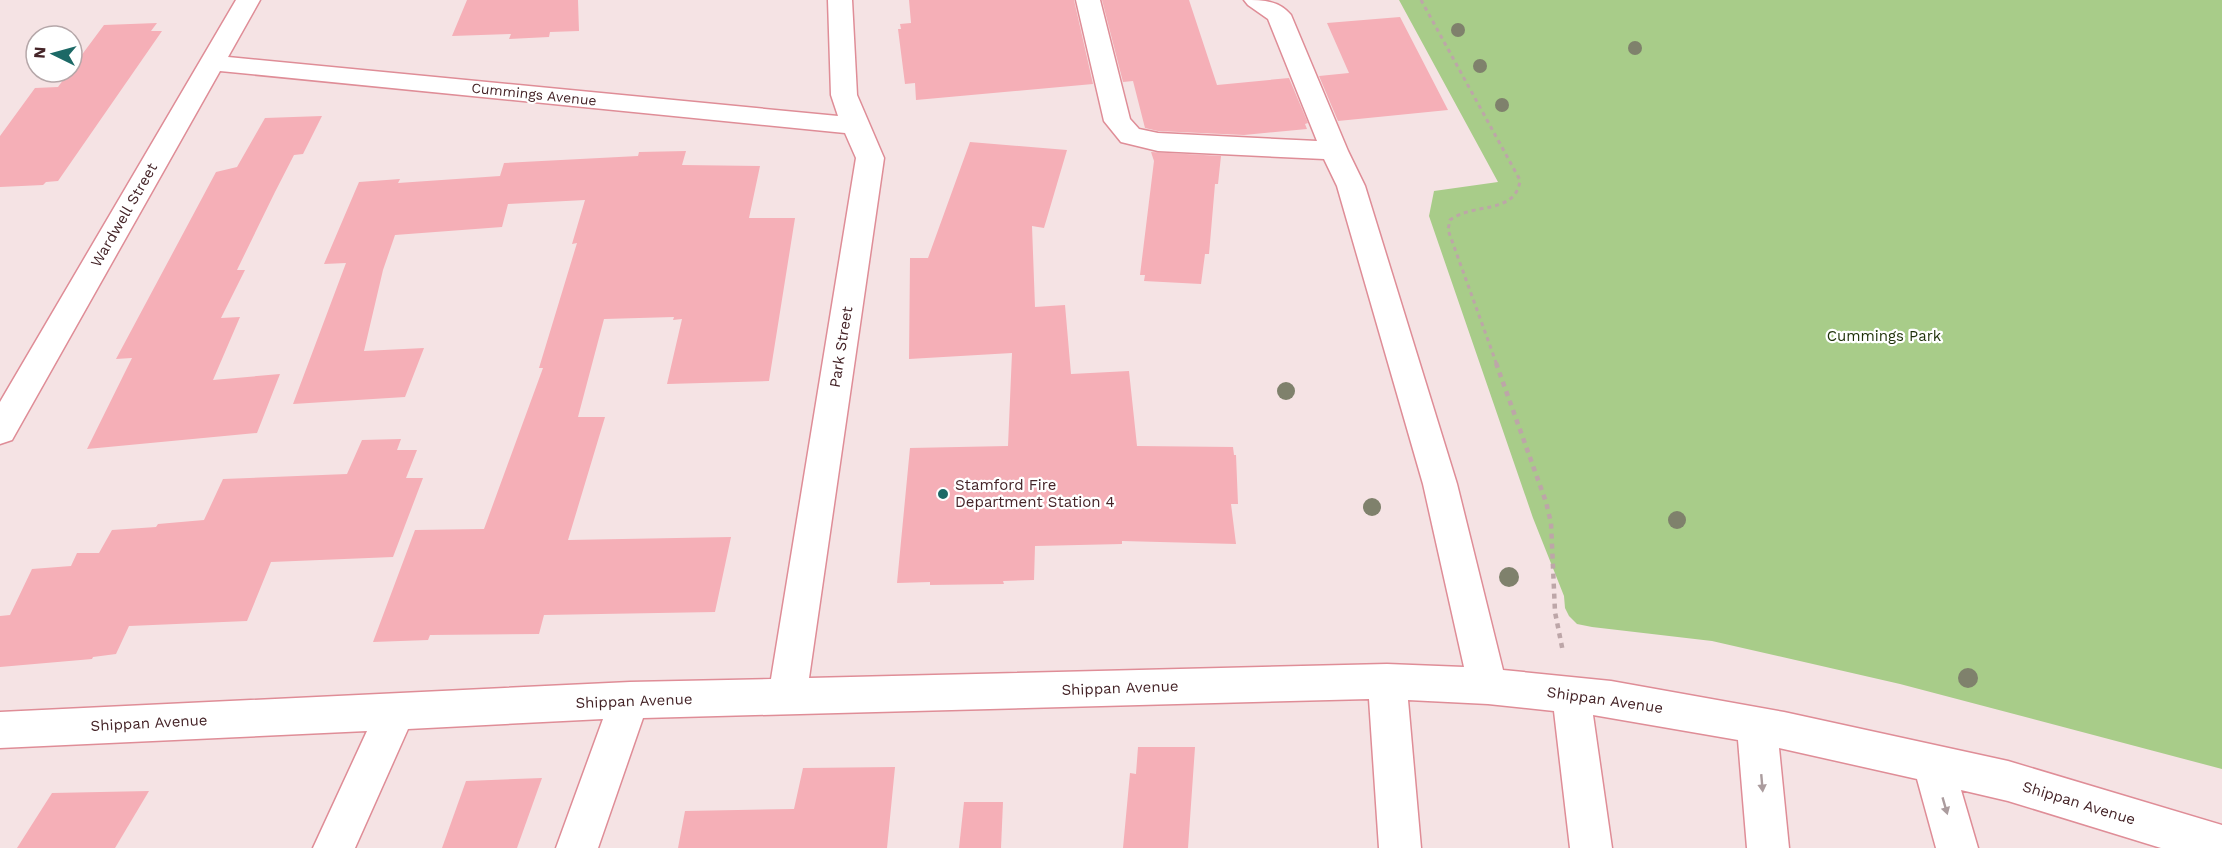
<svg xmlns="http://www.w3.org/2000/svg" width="2222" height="848" font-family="'Work Sans',sans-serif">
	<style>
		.green { fill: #a8cc89 }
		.building { fill: #f5afb7 }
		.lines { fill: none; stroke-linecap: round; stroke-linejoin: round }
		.minor-casing { stroke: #df8d97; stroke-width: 3 }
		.path-far1 { stroke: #bda6a8; stroke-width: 3; stroke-dasharray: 4 4; stroke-linecap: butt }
		.path { stroke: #bda6a8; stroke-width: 4.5; stroke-dasharray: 5 5; stroke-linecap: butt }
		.minor { fill: #fff; fill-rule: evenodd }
		.tree { fill: #7f816c }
		.oneway { fill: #ab9c9e }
		.poi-dot { fill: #1c6966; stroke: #fff; stroke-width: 2 }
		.labels { text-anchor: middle; stroke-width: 4.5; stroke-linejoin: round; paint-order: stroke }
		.far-street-label { font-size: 14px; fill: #452428; stroke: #fff }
		.street-label { font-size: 15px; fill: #452428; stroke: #fff }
		.park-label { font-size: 15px; fill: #1e3109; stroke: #fff }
		.poi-label { font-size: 15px; fill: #452428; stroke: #fff; text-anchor: start }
	</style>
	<rect width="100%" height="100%" fill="#f5e3e4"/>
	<polygon class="green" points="1399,0 2222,0 2222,769 1900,684 1712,641 1592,627 1577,624 1569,616 1565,608 1564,596 1533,518 1429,216 1434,191 1498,182"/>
	<g class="building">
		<polygon points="467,0 578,0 579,31 550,32 549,37 509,39 511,34 452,36"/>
		<polygon points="909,0 1074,0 1093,84 916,100 915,83 905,84 898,29 901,29 900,24 911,23"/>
		<polygon points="1102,0 1189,0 1217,85 1289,78 1308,123 1305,124 1307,129 1244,135 1158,131 1145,128 1133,81 1123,82"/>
		<polygon points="1400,17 1448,110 1338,121 1319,76 1349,73 1327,23"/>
		<polygon points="157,23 151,31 162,31 58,181 46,182 43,185 0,187 0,136 35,88 58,87 69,72 72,72 72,68 104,25"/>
		<polygon points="322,116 303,154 294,155 275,192 237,270 245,270 221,318 240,317 213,380 280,374 257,433 87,449 132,358 116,359 216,172 237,167 265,118"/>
		<polygon points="970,142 1067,150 1044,228 1032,226 1035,307 1065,305 1071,374 1129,371 1137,446 1233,447 1234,455 1236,455 1238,504 1231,504 1236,544 1122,541 1122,544 1035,546 1034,580 1003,581 1004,584 930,585 930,582 897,583 910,448 1008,446 1012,353 909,359 910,258 928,258"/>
		<polygon points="686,151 682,165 760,166 749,218 795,218 769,381 667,384 682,319 673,320 674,317 604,319 578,417 605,417 568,540 731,537 715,612 544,615 539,634 430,635 428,640 373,642 415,530 484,529 543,368 539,368 577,243 572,244 585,200 508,204 502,227 395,235 383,270 364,351 424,348 405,397 293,404 346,263 324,264 359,182 400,179 398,183 500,176 504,163 638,156 639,152"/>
		<polygon points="1151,152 1221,156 1218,184 1215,184 1209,254 1205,254 1201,284 1144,281 1145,275 1140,275 1154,161"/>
		<polygon points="401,439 397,450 417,450 406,478 423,478 393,557 271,562 247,621 129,626 116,654 93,657 92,659 0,667 0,616 10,615 32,569 71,566 77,553 99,553 112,530 156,527 158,524 204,520 223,479 347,474 362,440"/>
		<polygon points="1138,747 1195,747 1188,848 1123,848 1130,773 1136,774"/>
		<polygon points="895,767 887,848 678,848 685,811 794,809 803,768"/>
		<polygon points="542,778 517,848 442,848 466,781"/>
		<polygon points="149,791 115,848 17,848 52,793"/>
		<polygon points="964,802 1003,802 1001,848 959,848"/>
	</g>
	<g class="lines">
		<g class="minor-casing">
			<path id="minor" d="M 236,0 L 260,0 L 228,57 L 838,116 L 831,95 L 828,0 L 852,0 L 857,95 L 884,158 L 809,678 L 1387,664 L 1464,667 L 1423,484 L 1337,186 L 1324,159 L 1158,151 L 1121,142 L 1104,121 L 1076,0 L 1100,0 L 1130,119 L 1139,129 L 1158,133 L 1317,141 L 1268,19 L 1248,5 L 1244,0 C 1262,0 1279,0 1291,15 L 1348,151 L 1365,186 L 1457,484 L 1503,670 L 1611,681 L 1784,712 L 2008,761 L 2222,825 L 2222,848 L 2161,848 L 2008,801 L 1961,790 L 1978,848 L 1936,848 L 1917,779 L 1779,748 L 1789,848 L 1747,848 L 1738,740 L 1593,715 L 1612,848 L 1570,848 L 1554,711 L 1488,704 L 1408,700 L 1421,848 L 1379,848 L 1369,699 L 643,718 L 598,848 L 556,848 L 603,719 L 408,729 L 355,848 L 313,848 L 367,731 L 0,748 L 0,712 L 630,682 L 771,679 L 856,158 L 845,133 L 220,71 L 12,440 L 0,444 L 0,402 Z"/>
		</g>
		<path class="path-far1" d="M 1421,0 L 1520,180 C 1516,215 1474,202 1450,220 L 1448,230 L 1497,365"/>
		<polyline class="path" points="1496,363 1546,502 1551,523 1555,612 1563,652"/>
		<use href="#minor" class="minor"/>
	</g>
	<g class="tree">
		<circle cx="1458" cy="30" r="7"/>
		<circle cx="1635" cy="48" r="7"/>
		<circle cx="1480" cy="66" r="7"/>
		<circle cx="1502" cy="105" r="7"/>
		<circle cx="1286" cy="391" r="9"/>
		<circle cx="1372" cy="507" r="9"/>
		<circle cx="1677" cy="520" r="9"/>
		<circle cx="1509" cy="577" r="10"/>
		<circle cx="1968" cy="678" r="10"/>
	</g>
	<defs><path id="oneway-solid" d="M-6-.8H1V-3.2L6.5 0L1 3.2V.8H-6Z" transform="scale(1.5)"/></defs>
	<g class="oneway">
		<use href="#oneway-solid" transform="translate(1762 783) rotate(85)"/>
		<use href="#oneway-solid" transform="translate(1945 806) rotate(74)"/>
	</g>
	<circle class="poi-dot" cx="943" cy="494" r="6"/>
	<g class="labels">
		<g class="far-street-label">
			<text transform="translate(534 94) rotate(6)" y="5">Cummings Avenue</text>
		</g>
		<g class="street-label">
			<text transform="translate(124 215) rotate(-60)" y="5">Wardwell Street</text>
			<text transform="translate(841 347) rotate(-81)" y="5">Park Street</text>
			<text transform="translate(1120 688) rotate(-2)" y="5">Shippan Avenue</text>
			<text transform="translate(1605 700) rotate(8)" y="5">Shippan Avenue</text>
			<text transform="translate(634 701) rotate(-2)" y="5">Shippan Avenue</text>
			<text transform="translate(149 723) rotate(-3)" y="5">Shippan Avenue</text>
			<text transform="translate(2079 803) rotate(17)" y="5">Shippan Avenue</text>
		</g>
		<g class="park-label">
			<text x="1884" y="341">Cummings Park</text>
		</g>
		<g class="poi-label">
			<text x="955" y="490">Stamford Fire<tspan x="955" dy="17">Department Station 4</tspan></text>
		</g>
	</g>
	<g transform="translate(54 54) rotate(275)"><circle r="28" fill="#ffffff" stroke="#b5a7a9" stroke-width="1.5"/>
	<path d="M0-4.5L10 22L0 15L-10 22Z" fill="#1c6966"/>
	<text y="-9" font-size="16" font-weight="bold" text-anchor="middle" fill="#452428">N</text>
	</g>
</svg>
